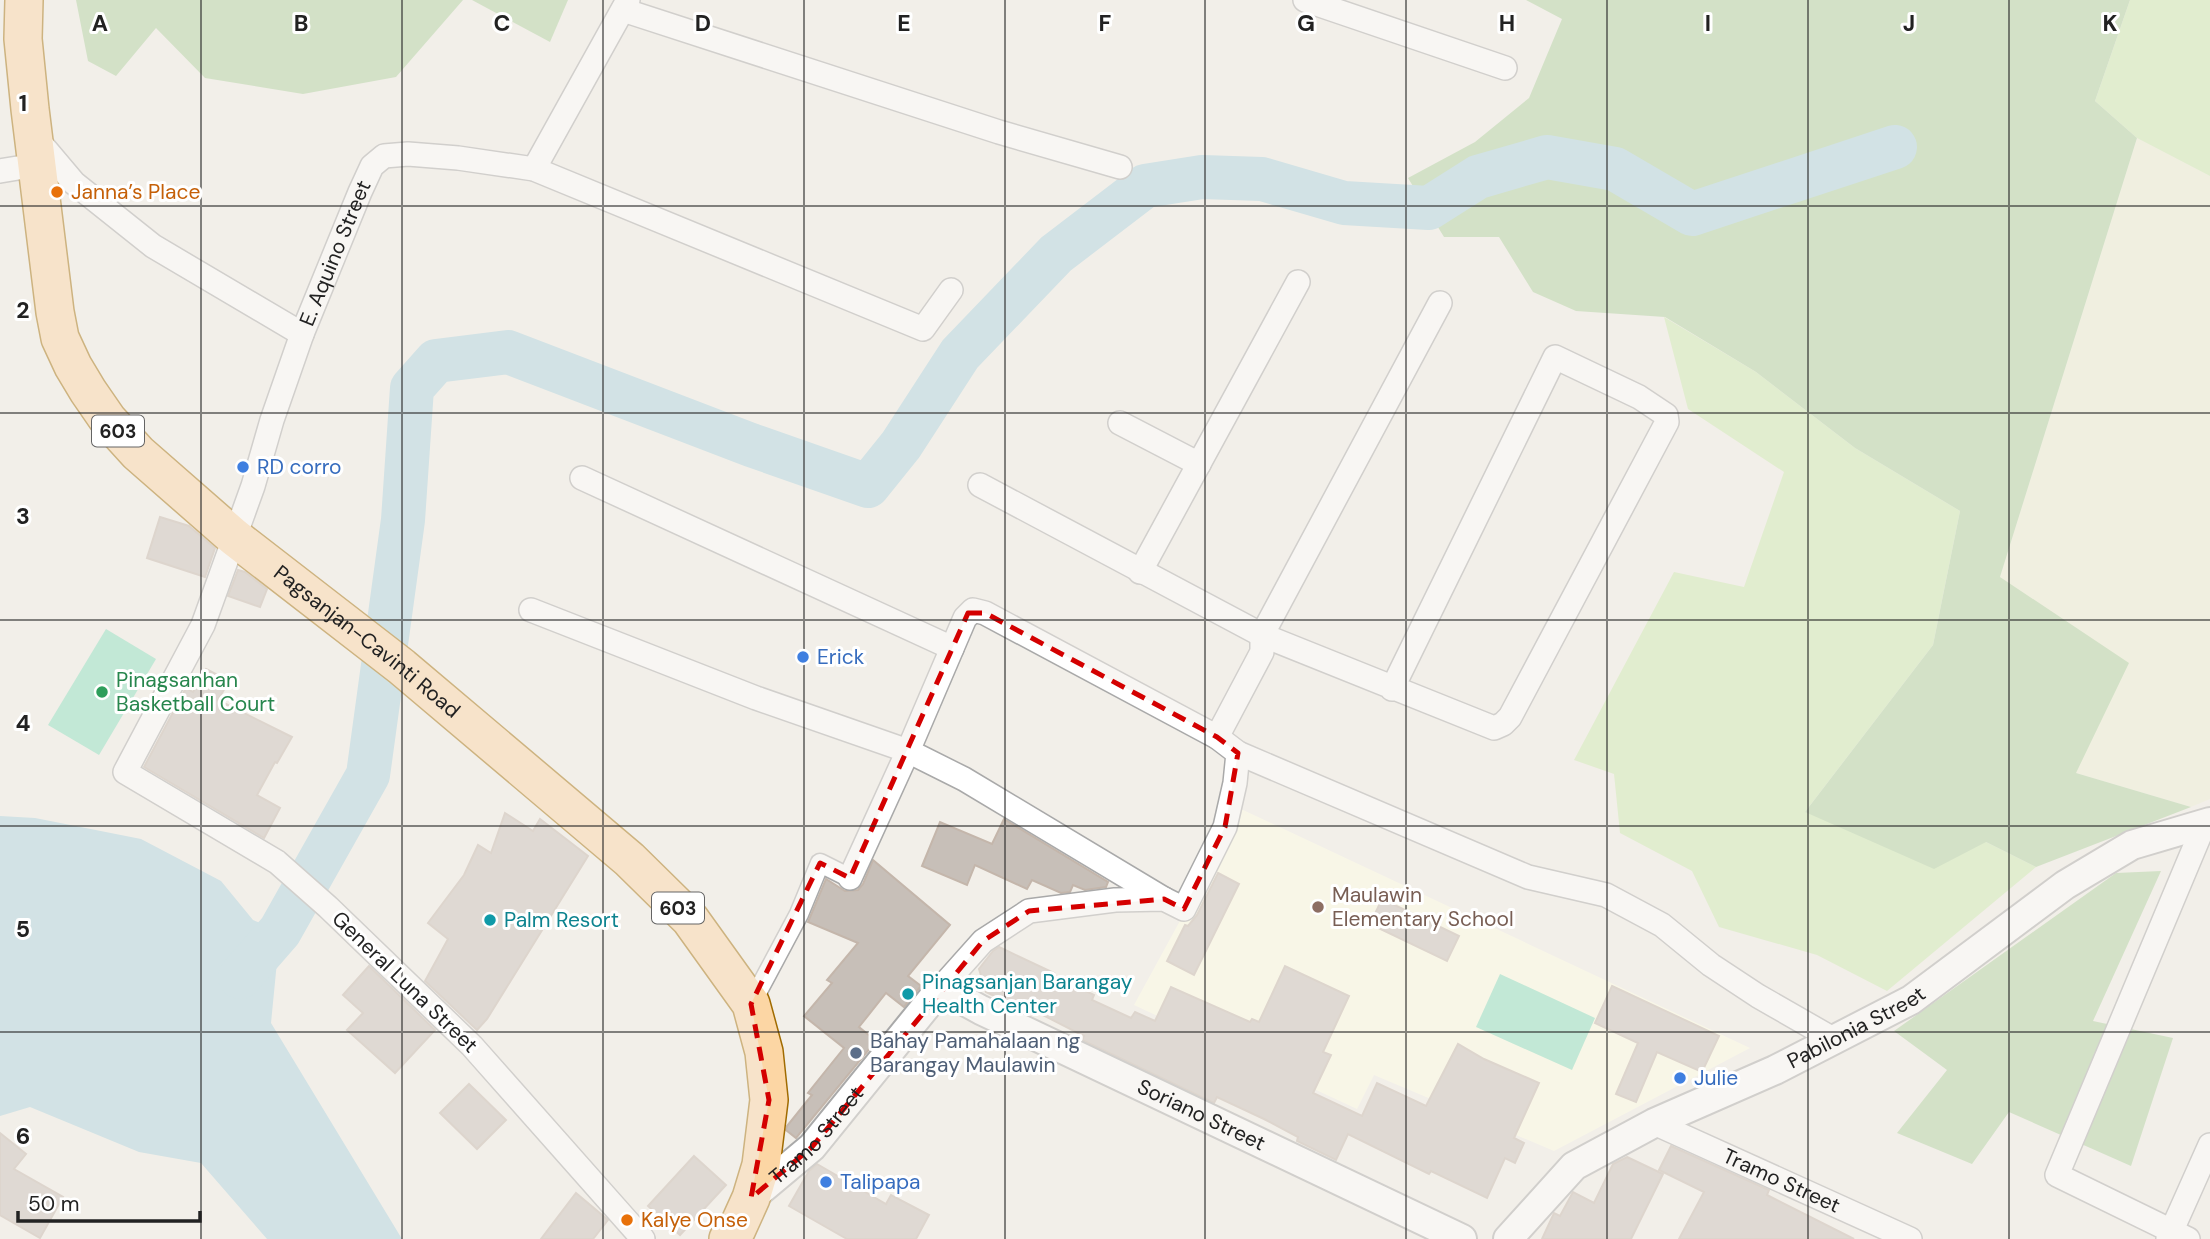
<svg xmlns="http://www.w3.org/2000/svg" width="2210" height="1239" font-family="'DM Sans',sans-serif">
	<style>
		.education { fill: #ffffe5 }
		.farmland { fill: #eef0d5 }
		.grass { fill: #cdebb0 }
		.forest { fill: #add19e }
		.pitch { fill: #88e0be }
		.water { fill: #aad3df }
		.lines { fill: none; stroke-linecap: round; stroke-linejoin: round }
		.river { stroke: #aad3df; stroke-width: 44 }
		.building { fill: #c7bfb8; stroke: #c4b6ab; stroke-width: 2 }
		.pedestrian-casing { stroke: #a9a9a9; stroke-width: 21 }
		.minor-casing { stroke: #a9a9a9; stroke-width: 26 }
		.tertiary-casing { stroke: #a9a9a9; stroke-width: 32 }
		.primary-casing { stroke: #a06b00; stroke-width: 40 }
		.pedestrian { stroke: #fff; stroke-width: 18 }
		.minor { stroke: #fff; stroke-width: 23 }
		.tertiary { stroke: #fff; stroke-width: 28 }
		.primary { stroke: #fcd6a4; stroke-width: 37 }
		.marked { fill: none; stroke: #d40000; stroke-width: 5; stroke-dasharray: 14 9; stroke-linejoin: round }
		.grid { fill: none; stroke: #222; stroke-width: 2; stroke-opacity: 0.55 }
		.food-dot { fill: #e8710a; stroke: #fff; stroke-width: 2.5 }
		.shop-dot { fill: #3f7fe0; stroke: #fff; stroke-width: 2.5 }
		.leisure-dot { fill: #2e9e5b; stroke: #fff; stroke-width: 2.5 }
		.education-dot { fill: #8d6e63; stroke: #fff; stroke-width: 2.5 }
		.culture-dot { fill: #0f9aa8; stroke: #fff; stroke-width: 2.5 }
		.service-dot { fill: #5c6f8a; stroke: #fff; stroke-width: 2.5 }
		.labels { text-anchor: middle; stroke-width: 6; stroke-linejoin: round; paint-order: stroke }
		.shield { fill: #fff; stroke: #646464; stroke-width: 2 }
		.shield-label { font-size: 19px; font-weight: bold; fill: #222 }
		.food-label { font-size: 21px; fill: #c56008; stroke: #fff; text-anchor: start }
		.street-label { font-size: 21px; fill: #222; stroke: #fff }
		.shop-label { font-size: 21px; fill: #366cbe; stroke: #fff; text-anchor: start }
		.leisure-label { font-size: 21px; fill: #27864d; stroke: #fff; text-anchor: start }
		.education-label { font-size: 21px; fill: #785e54; stroke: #fff; text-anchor: start }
		.culture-label { font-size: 21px; fill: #0d838f; stroke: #fff; text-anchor: start }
		.service-label { font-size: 21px; fill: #4e5e75; stroke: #fff; text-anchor: start }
		.grid-label { font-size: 23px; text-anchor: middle; font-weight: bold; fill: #222; stroke: #fff; stroke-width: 6; stroke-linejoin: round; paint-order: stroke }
	</style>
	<rect width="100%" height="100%" fill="#f2efe9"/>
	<polygon class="education" points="1241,809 1750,1048 1554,1151 1374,1075 1357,1109 1134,1005"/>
	<polygon class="farmland" points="2137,138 2210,176 2210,799 2191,807 2076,773 2000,577"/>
	<g class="grass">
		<polygon points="2130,0 2210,0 2210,176 2137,138 2095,101"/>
		<polygon points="1664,317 1756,372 1855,448 1960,511 1933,645 1805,812 1986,842 2036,867 1887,991 1817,955 1719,927 1692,871 1620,833 1614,774 1574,760 1674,572 1744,587 1784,472 1688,409"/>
	</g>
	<g class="forest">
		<polygon points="76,0 463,0 396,77 303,94 205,78 156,28 116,76 88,61"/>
		<polygon points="472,0 568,0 550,42"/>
		<polygon points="1526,0 2130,0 2095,101 2137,138 2000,577 2129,663 2076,773 2191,807 2036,867 1986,842 1934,869 1805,812 1933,645 1960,511 1855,448 1756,372 1665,317 1576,311 1533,292 1499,237 1444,237 1408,178 1475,142 1529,98 1562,19"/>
		<polygon points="2161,871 2093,1021 2173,1038 2131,1166 2009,1112 1972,1164 1897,1133 1947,1070 1894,1031 2116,873"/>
	</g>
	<g class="pitch">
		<polygon points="106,629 156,659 99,755 48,725"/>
		<polygon points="1500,974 1595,1018 1572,1070 1476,1027"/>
	</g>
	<polygon class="water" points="0,816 35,818 141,839 221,881 253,920 280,931 271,1023 402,1239 267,1239 201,1163 139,1152 30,1107 0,1116"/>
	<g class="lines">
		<polyline class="river" points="240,977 280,931 368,775 403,520 412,388 436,361 508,352 751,445 868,486 901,445 960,354 1056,254 1145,186 1202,177 1262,179 1344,203 1429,208 1478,177 1547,157 1615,169 1692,214 1895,147"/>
	</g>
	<g class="building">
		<polygon points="160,517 189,526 215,548 205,577 147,558"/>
		<polygon points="238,570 245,572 267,589 260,607 228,596"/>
		<polygon points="206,669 229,681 218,700 292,737 277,763 275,762 257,795 280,808 264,838 144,767 186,688 193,692"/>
		<polygon points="505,813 533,831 540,819 588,856 487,1019 477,1030 425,981 448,939 428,923 464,875 478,845 491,853"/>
		<polygon points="1004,819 1108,882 1106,887 1085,890 1073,885 1070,892 1061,893 1032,880 1027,889 975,865 967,885 922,866 940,822 992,844"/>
		<polygon points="873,860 950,925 908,976 921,986 904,1007 886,993 859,1027 876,1041 796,1138 786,1130 787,1126 812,1095 808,1093 844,1048 804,1016 832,983 827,980 858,943 808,922 826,879 845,891 858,890 863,884"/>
		<polygon points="1218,873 1239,884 1194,975 1167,961 1185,925 1188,926 1197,915"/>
		<polygon points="1382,899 1459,936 1447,961 1370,924"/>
		<polygon points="999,947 1054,973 1053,975 1094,995 1092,1000 1131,1018 1135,1012 1155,1021 1171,987 1250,1022 1252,1019 1259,1022 1285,966 1349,996 1323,1052 1331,1055 1313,1093 1362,1116 1377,1083 1426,1106 1458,1044 1484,1059 1539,1083 1514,1138 1524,1143 1515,1163 1505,1158 1487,1198 1431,1171 1429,1174 1348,1134 1336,1160 1297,1141 1298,1137 1264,1119 1217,1097 1214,1103 1082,1040 1084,1036 1035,1011 1033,1015 986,992 979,969 993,951"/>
		<polygon points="369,966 435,1030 395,1073 347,1030 363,1013 343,995"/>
		<polygon points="1612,986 1719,1036 1702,1072 1657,1052 1636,1102 1616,1094 1638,1043 1595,1023"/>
		<polygon points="469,1084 506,1120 477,1149 440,1113"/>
		<polygon points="0,1133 26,1154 14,1169 63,1197 40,1238 0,1215"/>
		<polygon points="1671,1146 1769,1190 1767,1195 1854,1239 1679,1239 1704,1192 1659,1170"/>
		<polygon points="694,1156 726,1185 680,1235 648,1206"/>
		<polygon points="1627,1157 1663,1174 1631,1239 1542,1239 1554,1213 1560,1216 1573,1192 1594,1203 1613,1164"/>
		<polygon points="817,1164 886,1204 891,1195 929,1215 916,1239 847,1239 789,1206 809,1171"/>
		<polygon points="576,1193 608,1220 593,1239 541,1239"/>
	</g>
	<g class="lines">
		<g class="pedestrian-casing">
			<polyline id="pedestrian" points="751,1004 799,914 820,863 850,878"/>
		</g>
		<g class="minor-casing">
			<g id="minor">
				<polyline points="1305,0 1505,68"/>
				<polyline points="623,10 999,132 1120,167"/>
				<polyline points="36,138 74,183 153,246 302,334"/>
				<polyline points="534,169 628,0"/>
				<polyline points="0,171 36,165"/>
				<polyline points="1120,423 1199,464"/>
				<polyline points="582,478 952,648"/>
				<polyline points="980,485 1262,635 1494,728 1503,724 1510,717 1667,422 1666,415 1639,397 1555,357 1392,689"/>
				<polyline points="1140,572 1298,282"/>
				<polyline points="531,610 756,698 908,751 964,779 1164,899"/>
				<polyline points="1217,737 1262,652 1262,635 1440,303"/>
				<polyline points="1238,753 1528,877 1606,895 1662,925 1711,965 1758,996 1833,1039"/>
				<polyline points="850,878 908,751 965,618 973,610 985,613 1217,737 1238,753 1235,783 1225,827 1184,909 1164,899 1115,900 1029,911 983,941 941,988"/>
				<path id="s1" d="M 1654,1123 L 1910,1239"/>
				<path id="s2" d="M 643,1239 L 472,1046 L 328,907 L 277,862 L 125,772 L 203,625 L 253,486 L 272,420 L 302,334 L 360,192 L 372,166 L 384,156 L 408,154 L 458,158 L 534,169 L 923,329 L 951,290"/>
				<polyline points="2168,1239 2210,1145"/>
				<polyline points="2188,1239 2057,1175 2204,825"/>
			</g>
		</g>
		<g class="tertiary-casing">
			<g id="tertiary">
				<path id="s3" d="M 751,1198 L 812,1147 L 941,988 L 981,1010 L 1462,1239"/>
				<path id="s4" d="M 1508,1239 L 1574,1166 L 1654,1123 L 1775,1070 L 1911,1000 L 2065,885 L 2132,845 L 2210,822"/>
			</g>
		</g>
		<g class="primary-casing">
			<g id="primary">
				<path id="s5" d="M 24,0 L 23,39 L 30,109 L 55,312 L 60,338 L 73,366 L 88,391 L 108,420 L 138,453 L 234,537 L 402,667 L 629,859 L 690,919 L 751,1004 L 764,1052 L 769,1100 L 761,1165 L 751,1198 L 737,1229 L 728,1239"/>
			</g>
		</g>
		<use href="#pedestrian" class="pedestrian"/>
		<use href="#minor" class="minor"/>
		<use href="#tertiary" class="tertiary"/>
		<use href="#primary" class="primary"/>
	</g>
	<path d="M0 0H2210V1239H0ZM 968,613 L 985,613 L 1217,737 L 1238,753 L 1225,827 L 1184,909 L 1164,899 L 1029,911 L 983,941 L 812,1147 L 751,1198 L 769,1100 L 751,1004 L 820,863 L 850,878 Z" fill="#f2efe9" fill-opacity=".55" fill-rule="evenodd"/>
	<path class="marked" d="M 968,613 L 985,613 L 1217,737 L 1238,753 L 1225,827 L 1184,909 L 1164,899 L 1029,911 L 983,941 L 812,1147 L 751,1198 L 769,1100 L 751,1004 L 820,863 L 850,878 Z"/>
	<path class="grid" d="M 201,0 L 201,1239M 402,0 L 402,1239M 603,0 L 603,1239M 804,0 L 804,1239M 1005,0 L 1005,1239M 1205,0 L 1205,1239M 1406,0 L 1406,1239M 1607,0 L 1607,1239M 1808,0 L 1808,1239M 2009,0 L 2009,1239M 0,206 L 2210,206M 0,413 L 2210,413M 0,620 L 2210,620M 0,826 L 2210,826M 0,1032 L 2210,1032"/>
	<g class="food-dot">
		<circle cx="57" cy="192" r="7"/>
		<circle cx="627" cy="1220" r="7"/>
	</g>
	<g class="shop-dot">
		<circle cx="243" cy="467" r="7"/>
		<circle cx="803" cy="657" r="7"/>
		<circle cx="1680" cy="1078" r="7"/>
		<circle cx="826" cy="1182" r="7"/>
	</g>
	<circle class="leisure-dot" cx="102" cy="692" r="7"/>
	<circle class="education-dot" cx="1318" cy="907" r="7"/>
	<g class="culture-dot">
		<circle cx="490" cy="920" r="7"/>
		<circle cx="908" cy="994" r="7"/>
	</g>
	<circle class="service-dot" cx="856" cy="1053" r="7"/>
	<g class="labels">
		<g class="shield">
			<rect x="92" y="415.5" width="52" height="31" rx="5"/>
			<rect x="652" y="892.5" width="52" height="31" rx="5"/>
		</g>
		<g class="shield-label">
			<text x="118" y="438">603</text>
			<text x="678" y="915">603</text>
		</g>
		<g class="food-label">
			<text x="71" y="199">Janna’s Place</text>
			<text x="641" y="1227">Kalye Onse</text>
		</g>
		<g class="street-label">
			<text dy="7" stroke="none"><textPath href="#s2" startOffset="1264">E. Aquino Street</textPath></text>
			<text dy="7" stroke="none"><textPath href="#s5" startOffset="777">Pagsanjan-Cavinti Road</textPath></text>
			<text transform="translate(405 982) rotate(44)" y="7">General Luna Street</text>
			<text dy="7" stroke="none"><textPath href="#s4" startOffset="413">Pabilonia Street</textPath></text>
			<text dy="7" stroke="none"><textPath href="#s3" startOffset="574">Soriano Street</textPath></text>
			<text dy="7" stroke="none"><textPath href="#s3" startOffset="91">Tramo Street</textPath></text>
			<text dy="7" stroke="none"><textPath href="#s1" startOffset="140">Tramo Street</textPath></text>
		</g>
		<g class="shop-label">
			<text x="257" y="474">RD corro</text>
			<text x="817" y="664">Erick</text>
			<text x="1694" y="1085">Julie</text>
			<text x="840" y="1189">Talipapa</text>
		</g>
		<g class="leisure-label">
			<text x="116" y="687">Pinagsanhan<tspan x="116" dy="24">Basketball Court</tspan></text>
		</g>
		<g class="education-label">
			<text x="1332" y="902">Maulawin<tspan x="1332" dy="24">Elementary School</tspan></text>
		</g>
		<g class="culture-label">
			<text x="504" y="927">Palm Resort</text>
			<text x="922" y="989">Pinagsanjan Barangay<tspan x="922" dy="24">Health Center</tspan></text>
		</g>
		<g class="service-label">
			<text x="870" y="1048">Bahay Pamahalaan ng<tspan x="870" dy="24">Barangay Maulawin</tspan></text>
		</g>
	</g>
	<g class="grid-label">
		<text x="100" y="31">A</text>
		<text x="301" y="31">B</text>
		<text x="502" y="31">C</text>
		<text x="703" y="31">D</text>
		<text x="904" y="31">E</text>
		<text x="1105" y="31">F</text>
		<text x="1306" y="31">G</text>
		<text x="1507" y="31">H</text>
		<text x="1708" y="31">I</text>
		<text x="1909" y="31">J</text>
		<text x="2110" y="31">K</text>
		<text x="23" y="111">1</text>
		<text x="23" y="318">2</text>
		<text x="23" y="524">3</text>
		<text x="23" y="731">4</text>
		<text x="23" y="937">5</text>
		<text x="23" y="1144">6</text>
	</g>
	<path d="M18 1211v10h182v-10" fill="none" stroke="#222222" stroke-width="3.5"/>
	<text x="28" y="1211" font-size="21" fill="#222222" stroke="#ffffff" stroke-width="5" paint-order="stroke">50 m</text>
</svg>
